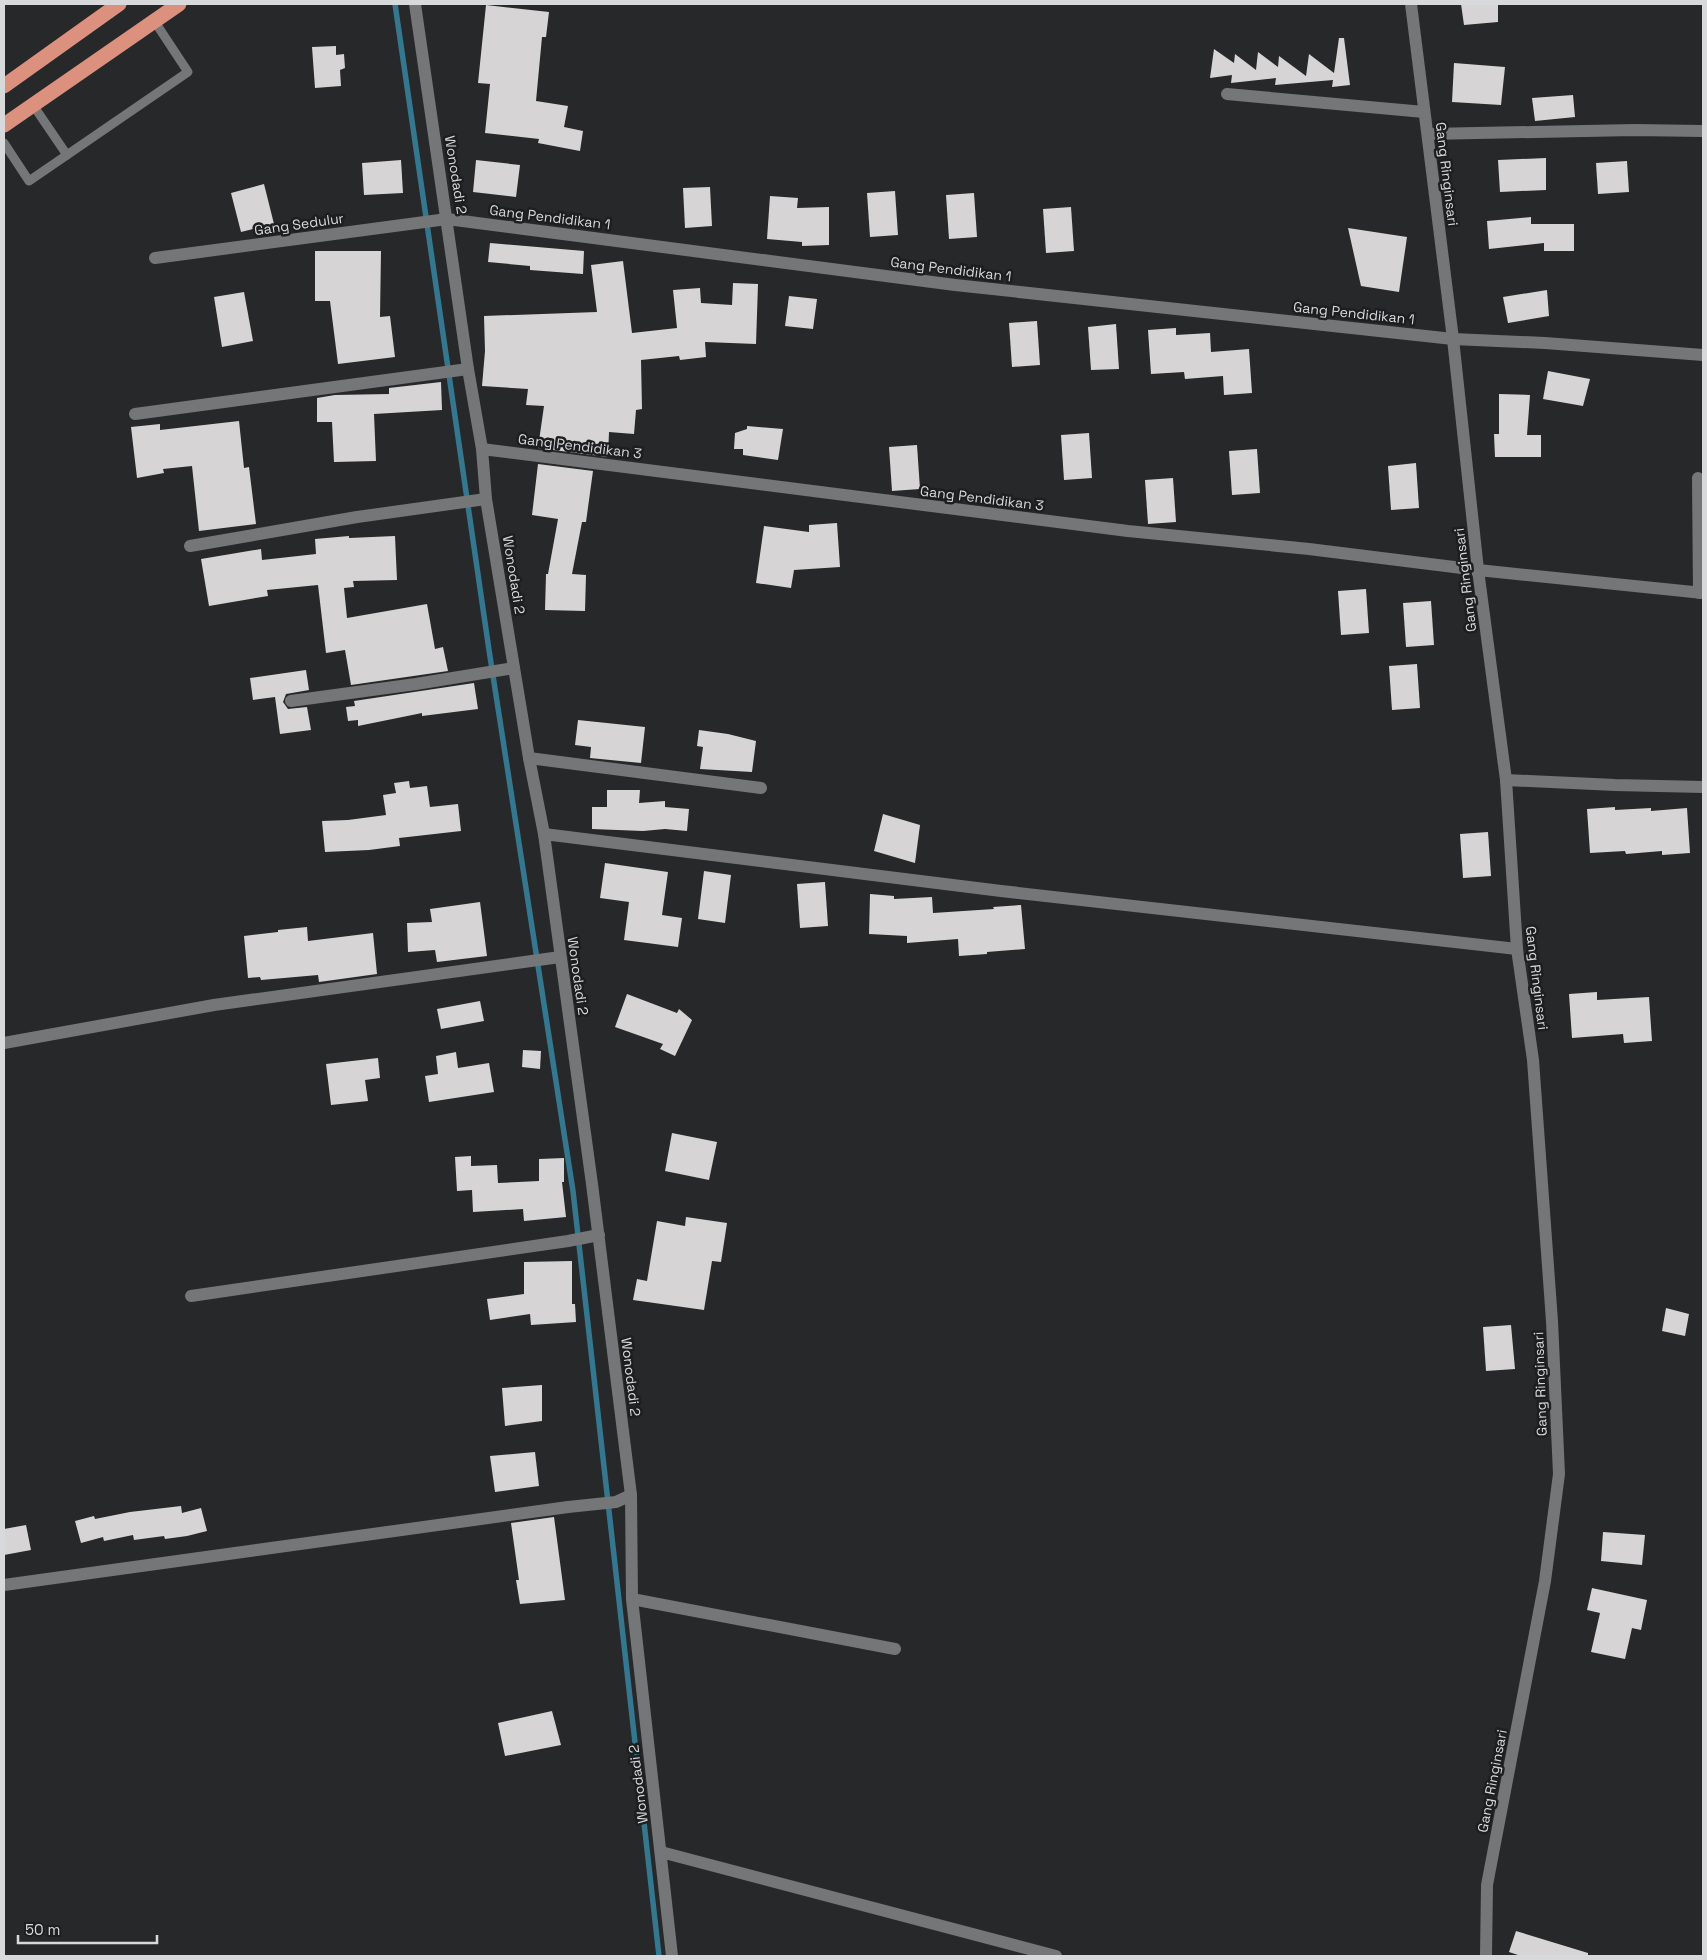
<svg xmlns="http://www.w3.org/2000/svg" width="1707" height="1960" font-family="'Space Grotesk',sans-serif">
	<style>
		.lines { fill: none; stroke-linecap: round; stroke-linejoin: round }
		.stream { stroke: #34778f; stroke-width: 5.5 }
		.building { fill: #d7d4d6 }
		.lane { stroke: #747678; stroke-width: 9 }
		.street { stroke: #747678; stroke-width: 12 }
		.highway { stroke: #dc907e; stroke-width: 15 }
		.labels { text-anchor: middle; stroke-width: 5; stroke-linejoin: round; paint-order: stroke }
		.street-label { font-size: 14px; fill: #d8d9db; stroke: #1d1e20 }
	</style>
	<rect width="100%" height="100%" fill="#27282a"/>
	<g class="lines">
		<polyline class="stream" points="395,4 489,650 573,1191 659,1956"/>
	</g>
	<g class="building">
		<polygon points="1461,4 1498,4 1498,22 1464,25"/>
		<polygon points="486,5 549,12 546,37 542,37 536,101 568,106 564,127 583,131 580,151 538,143 539,139 485,133 490,84 478,83"/>
		<polygon points="1339,38 1344,38 1350,85 1332,87 1333,80 1275,85 1276,78 1231,83 1232,75 1210,78 1214,49 1234,63 1235,54 1256,70 1258,52 1278,67 1279,56 1306,76 1309,54 1334,73"/>
		<polygon points="336,46 336,55 344,54 345,68 340,70 341,86 315,88 312,47"/>
		<polygon points="1454,63 1505,67 1501,105 1452,102"/>
		<polygon points="1573,95 1575,117 1535,121 1532,98"/>
		<polygon points="1546,158 1546,190 1500,192 1498,160"/>
		<polygon points="401,160 403,193 364,195 362,163"/>
		<polygon points="476,160 520,165 516,197 473,192"/>
		<polygon points="1627,161 1629,192 1598,194 1596,163"/>
		<polygon points="264,184 274,224 241,232 231,193"/>
		<polygon points="710,187 712,226 685,228 683,188"/>
		<polygon points="895,191 898,235 870,237 867,193"/>
		<polygon points="974,193 977,237 949,239 946,195"/>
		<polygon points="770,196 798,198 797,208 829,207 829,245 802,246 802,242 767,239"/>
		<polygon points="1071,207 1074,251 1046,253 1043,209"/>
		<polygon points="1531,217 1531,224 1574,224 1574,251 1544,251 1544,243 1489,249 1487,221"/>
		<polygon points="1348,228 1407,237 1399,292 1361,286"/>
		<polygon points="490,243 584,251 583,274 530,270 530,266 488,262"/>
		<polygon points="315,251 381,251 380,317 390,316 395,357 338,364 330,301 315,301"/>
		<polygon points="623,261 632,333 677,328 673,290 700,288 701,303 732,305 733,283 758,284 756,344 705,342 706,357 680,360 679,356 641,360 642,409 636,410 634,434 609,432 608,457 538,448 544,406 526,405 528,389 482,386 485,351 484,316 597,312 591,265"/>
		<polygon points="1547,290 1549,316 1508,323 1503,297"/>
		<polygon points="244,292 253,341 222,347 214,297"/>
		<polygon points="789,296 817,299 813,329 785,326"/>
		<polygon points="1037,321 1040,365 1012,367 1009,323"/>
		<polygon points="1116,324 1119,369 1091,370 1088,327"/>
		<polygon points="1176,328 1176,335 1210,333 1211,352 1249,349 1252,393 1224,395 1223,376 1185,379 1184,372 1151,374 1148,330"/>
		<polygon points="1548,371 1590,379 1583,406 1543,399"/>
		<polygon points="441,382 442,410 374,414 376,461 334,462 332,422 317,422 317,398 335,395 389,394 389,388"/>
		<polygon points="1499,394 1530,395 1527,435 1541,435 1541,457 1495,457 1494,434 1499,434"/>
		<polygon points="239,421 244,468 249,467 256,524 199,531 192,466 163,469 164,473 137,478 131,427 160,424 160,430"/>
		<polygon points="747,426 783,429 778,460 743,455 743,449 734,449 735,433 747,429"/>
		<polygon points="1089,433 1092,478 1064,480 1061,435"/>
		<polygon points="917,445 920,489 892,491 889,447"/>
		<polygon points="1257,449 1260,493 1232,495 1229,451"/>
		<polygon points="1416,463 1419,508 1391,510 1388,466"/>
		<polygon points="538,464 593,471 586,522 582,522 572,574 586,575 585,611 545,610 546,574 548,574 558,519 532,515"/>
		<polygon points="1173,478 1176,522 1148,524 1145,480"/>
		<polygon points="837,523 840,567 794,570 791,588 756,583 764,526 809,532 809,525"/>
		<polygon points="349,536 349,538 395,536 397,580 353,581 354,587 344,588 347,618 427,604 435,649 443,647 448,671 351,685 345,650 326,653 318,585 267,590 268,596 209,606 201,559 261,549 262,560 316,554 315,539"/>
		<polygon points="1366,589 1369,633 1341,635 1338,591"/>
		<polygon points="1431,601 1434,645 1406,647 1403,603"/>
		<polygon points="1417,664 1420,708 1392,710 1389,666"/>
		<polygon points="306,670 309,690 286,694 283,702 288,709 307,707 311,730 280,734 275,697 253,700 250,678"/>
		<polygon points="474,683 478,709 422,716 422,713 358,726 358,720 348,721 346,707 355,706 354,701"/>
		<polygon points="578,720 645,727 641,763 590,758 591,747 575,745"/>
		<polygon points="699,730 728,734 756,741 752,772 700,769 703,747 697,746"/>
		<polygon points="409,781 410,788 427,786 430,807 458,804 461,831 399,838 400,846 369,850 325,852 322,821 348,820 386,815 383,795 396,793 394,783"/>
		<polygon points="607,790 640,790 639,803 665,801 665,807 689,809 687,831 665,829 643,831 592,829 592,807 607,807"/>
		<polygon points="1615,807 1615,810 1651,808 1651,811 1687,808 1690,853 1662,855 1662,851 1626,854 1625,851 1590,853 1587,809"/>
		<polygon points="883,814 920,825 915,863 874,851"/>
		<polygon points="1488,832 1491,876 1463,878 1460,834"/>
		<polygon points="605,863 668,872 662,915 682,918 678,947 624,940 629,902 600,898"/>
		<polygon points="704,871 731,875 725,923 698,919"/>
		<polygon points="825,882 828,926 800,928 797,884"/>
		<polygon points="870,894 894,896 894,899 932,897 933,913 994,909 993,907 1021,905 1025,949 987,952 987,954 959,956 958,939 907,943 907,936 869,934"/>
		<polygon points="480,902 487,956 437,962 435,950 408,952 407,923 432,922 430,909"/>
		<polygon points="307,927 308,941 373,933 377,974 319,982 318,975 261,980 260,977 248,978 244,936 278,932 278,930"/>
		<polygon points="1597,992 1597,1000 1649,997 1652,1041 1624,1043 1623,1034 1572,1038 1569,994"/>
		<polygon points="627,994 677,1013 679,1009 692,1020 675,1056 660,1049 663,1044 615,1027"/>
		<polygon points="480,1001 484,1021 441,1029 437,1009"/>
		<polygon points="523,1050 541,1051 540,1069 522,1067"/>
		<polygon points="456,1052 458,1068 489,1063 494,1092 429,1102 425,1076 438,1074 436,1056"/>
		<polygon points="378,1058 380,1078 365,1080 368,1101 331,1105 326,1064"/>
		<polygon points="672,1133 717,1142 709,1180 665,1171"/>
		<polygon points="471,1156 471,1166 497,1165 498,1183 539,1181 539,1159 564,1158 564,1182 562,1182 566,1217 524,1221 523,1209 473,1212 472,1190 457,1191 455,1157"/>
		<polygon points="686,1217 727,1223 721,1262 712,1261 704,1310 633,1300 637,1279 647,1281 657,1221 685,1226"/>
		<polygon points="572,1261 572,1304 575,1304 576,1322 531,1325 530,1314 490,1320 487,1299 524,1294 524,1262"/>
		<polygon points="1666,1308 1689,1314 1685,1336 1662,1331"/>
		<polygon points="1511,1325 1515,1369 1486,1371 1483,1327"/>
		<polygon points="542,1385 542,1421 505,1426 502,1388"/>
		<polygon points="535,1452 539,1486 495,1492 490,1456"/>
		<polygon points="181,1506 182,1513 201,1508 207,1531 187,1536 165,1539 164,1536 134,1540 133,1535 104,1541 103,1537 81,1543 75,1521 94,1516 95,1519 130,1512"/>
		<polygon points="554,1517 565,1600 520,1604 516,1580 519,1580 511,1523"/>
		<polygon points="26,1525 31,1550 4,1555 4,1529"/>
		<polygon points="1603,1532 1645,1535 1642,1565 1601,1561"/>
		<polygon points="1592,1588 1647,1600 1641,1630 1632,1628 1625,1659 1591,1652 1600,1613 1587,1610"/>
		<polygon points="552,1711 561,1745 505,1756 498,1723"/>
		<polygon points="1516,1931 1588,1953 1588,1956 1521,1956 1509,1952"/>
	</g>
	<g class="lines">
		<g class="lane">
			<polyline points="33,105 67,155"/>
			<polyline points="4,143 29,181 188,72 155,22"/>
		</g>
		<g class="street">
			<polyline points="415,4 468,369 482,449 486,499 529,758 544,834 592,1184 631,1495 632,1599 672,1956"/>
			<polyline points="1411,4 1453,339 1478,570 1506,780 1517,949 1533,1060 1552,1321 1559,1474 1545,1581 1487,1885 1486,1955"/>
			<polyline points="1227,94 1424,112"/>
			<polyline points="1428,134 1634,130 1703,131"/>
			<polyline points="155,258 447,219 955,285 1453,339 1545,343 1703,355"/>
			<polyline points="135,414 468,369"/>
			<polyline points="482,449 1128,531 1309,549 1478,570 1703,593"/>
			<polyline points="1698,478 1699,593"/>
			<polyline points="190,546 357,517 486,499"/>
			<polyline points="291,701 416,684 514,668"/>
			<polyline points="529,758 761,788"/>
			<polyline points="1506,780 1615,785 1703,787"/>
			<polyline points="544,834 1001,891 1517,949"/>
			<polyline points="4,1043 214,1005 560,957"/>
			<polyline points="191,1296 568,1241 599,1235"/>
			<polyline points="4,1585 568,1507 616,1502 631,1495"/>
			<polyline points="632,1599 895,1649"/>
			<polyline points="661,1852 1056,1956"/>
		</g>
		<g class="highway">
			<polyline points="4,86 119,4"/>
			<polyline points="4,125 179,4"/>
		</g>
	</g>
	<g class="labels">
		<g class="street-label">
			<text transform="translate(1447 174) rotate(83)" y="5">Gang Ringinsari</text>
			<text transform="translate(456 175) rotate(81)" y="5">Wonodadi 2</text>
			<text transform="translate(550 217) rotate(7)" y="5">Gang Pendidikan 1</text>
			<text transform="translate(299 224) rotate(-8)" y="5">Gang Sedulur</text>
			<text transform="translate(951 269) rotate(7)" y="5">Gang Pendidikan 1</text>
			<text transform="translate(1354 313) rotate(6)" y="5">Gang Pendidikan 1</text>
			<text transform="translate(580 446) rotate(7)" y="5">Gang Pendidikan 3</text>
			<text transform="translate(982 498) rotate(7)" y="5">Gang Pendidikan 3</text>
			<text transform="translate(514 575) rotate(81)" y="5">Wonodadi 2</text>
			<text transform="translate(1465 580) rotate(-97)" y="5">Gang Ringinsari</text>
			<text transform="translate(578 976) rotate(82)" y="5">Wonodadi 2</text>
			<text transform="translate(1537 978) rotate(83)" y="5">Gang Ringinsari</text>
			<text transform="translate(631 1377) rotate(83)" y="5">Wonodadi 2</text>
			<text transform="translate(1540 1384) rotate(-92)" y="5">Gang Ringinsari</text>
			<text transform="translate(1492 1781) rotate(-79)" y="5">Gang Ringinsari</text>
			<text transform="translate(638 1784) rotate(-97)" y="5">Wonodadi 2</text>
		</g>
	</g>
	<rect width="1707" height="1960" fill="none" stroke="#d8d9db" stroke-width="10"/>
	<path d="M18 1935v8h139v-8" fill="none" stroke="#d8d9db" stroke-width="2.5"/>
	<text x="25" y="1935" font-size="15" fill="#d8d9db" stroke="#1d1e20" stroke-width="4" paint-order="stroke">50 m</text>
</svg>
